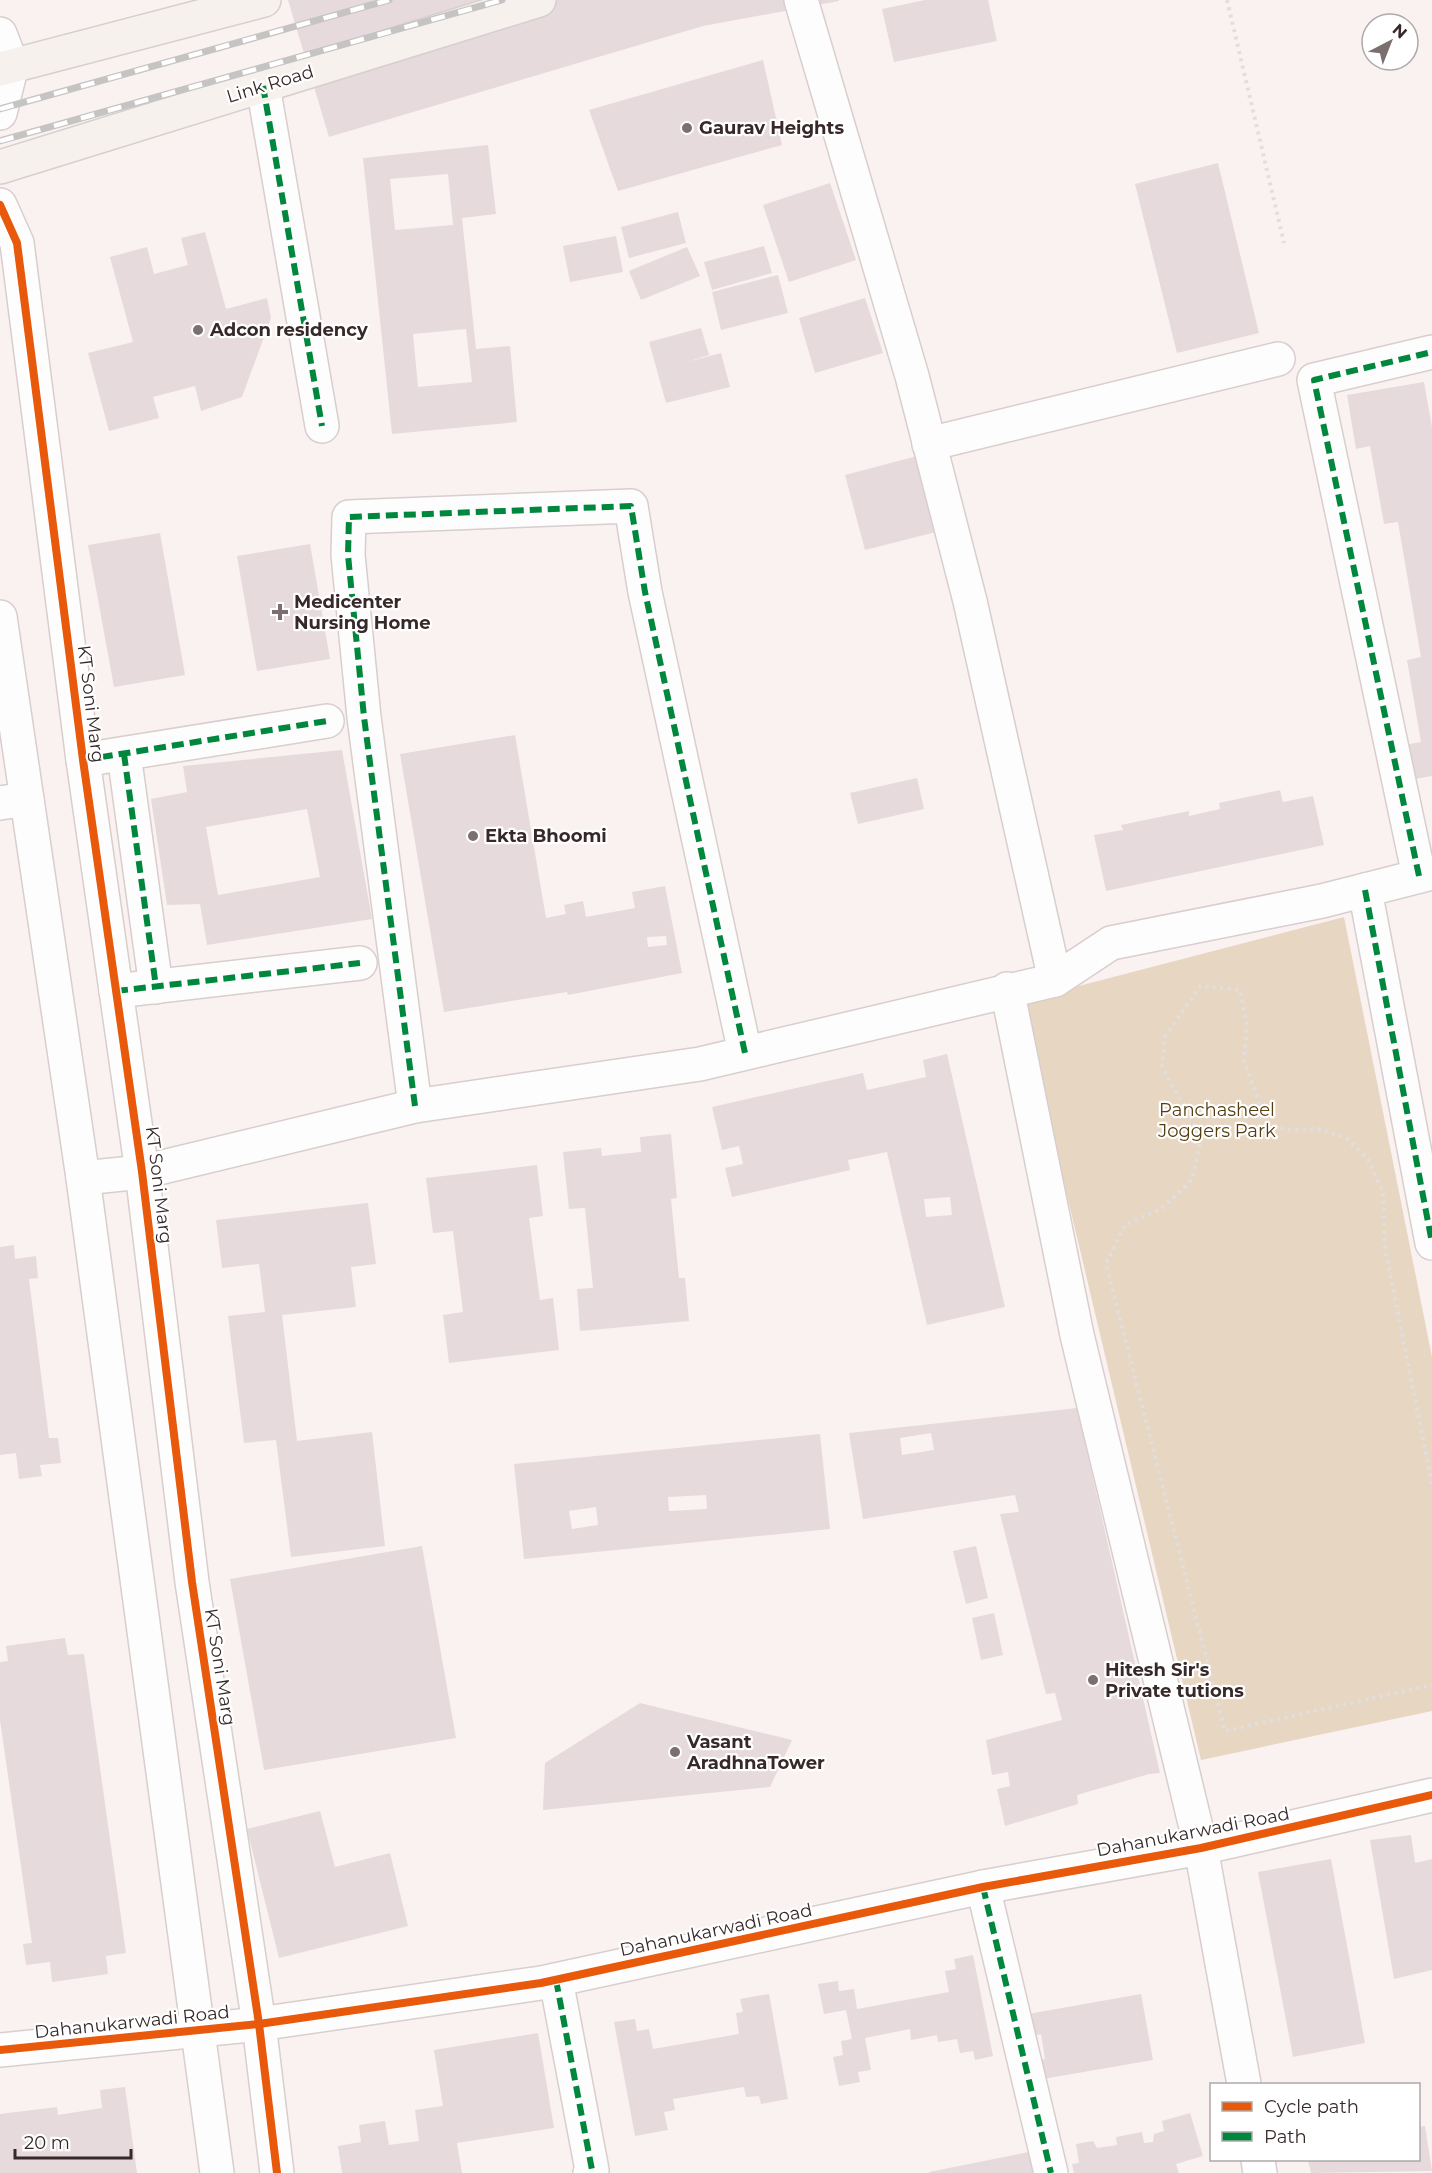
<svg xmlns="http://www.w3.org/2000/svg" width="1432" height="2173" font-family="Montserrat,sans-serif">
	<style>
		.green { fill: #e7d6c1 }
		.building { fill: #e6dadc; fill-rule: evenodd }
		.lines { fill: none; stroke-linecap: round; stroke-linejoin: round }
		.minor-casing { stroke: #d8cecd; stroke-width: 36 }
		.major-casing { stroke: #d5cfcf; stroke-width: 36 }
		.path { stroke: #e1dede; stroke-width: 4; stroke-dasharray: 3 4.5; stroke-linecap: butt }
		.minor { stroke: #fefdfd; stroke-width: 33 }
		.major { stroke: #f7f1ed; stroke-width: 33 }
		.rail-casing { stroke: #c6c3c3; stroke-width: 7 }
		.rail { stroke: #fff; stroke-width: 4.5; stroke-dasharray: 14; stroke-linecap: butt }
		.quiet { stroke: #00873e; stroke-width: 6; stroke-dasharray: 12 6; stroke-linecap: butt }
		.cycleway-casing { stroke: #fff; stroke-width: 11 }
		.cycleway { stroke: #e8590c; stroke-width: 8 }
		.poi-dot { fill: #7b6f6f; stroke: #fff; stroke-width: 2 }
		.labels { text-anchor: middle; stroke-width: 4.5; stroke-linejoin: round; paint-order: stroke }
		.street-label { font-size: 18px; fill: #372929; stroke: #fff }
		.poi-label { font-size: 18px; font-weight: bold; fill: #372929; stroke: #fff; text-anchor: start }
		.park-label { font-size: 18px; fill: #563d0f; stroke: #fff }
	</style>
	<rect width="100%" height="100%" fill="#faf2f0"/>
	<polygon class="green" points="1344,917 1432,1357 1432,1711 1201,1760 1021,1001"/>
	<g class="building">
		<polygon points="288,0 839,0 839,1 703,26 329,137"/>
		<polygon points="925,0 988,0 997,41 894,62 882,9"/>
		<polygon points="763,60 782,145 618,191 589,110"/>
		<path d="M 488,145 L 496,214 L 462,218 L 476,349 L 510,346 L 517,422 L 392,434 L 363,158 ZM 448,174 L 453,225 L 395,230 L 390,179 ZM 466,329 L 472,382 L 418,387 L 413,334 Z"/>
		<polygon points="1218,163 1259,333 1177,353 1135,184"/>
		<polygon points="830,183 856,260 789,282 763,205"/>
		<polygon points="678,212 686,243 629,258 621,227"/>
		<polygon points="205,232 226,309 267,298 271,318 242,397 201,411 195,386 153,397 159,418 109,431 88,353 133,342 110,257 147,247 154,274 188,265 181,238"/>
		<polygon points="616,236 623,272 570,282 563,246"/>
		<polygon points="764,246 772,273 712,290 704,262"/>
		<polygon points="687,247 700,276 641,300 629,271"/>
		<polygon points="778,275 788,313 721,330 712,292"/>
		<polygon points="865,298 883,353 815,373 799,318"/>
		<polygon points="701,328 709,355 687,362 721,353 730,387 666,403 649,342"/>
		<polygon points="1424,382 1432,427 1432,776 1409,780 1403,745 1421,742 1407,660 1421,657 1398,522 1384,524 1370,446 1356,449 1347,395"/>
		<polygon points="925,454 944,530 865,550 845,475"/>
		<polygon points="160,533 185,675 114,687 88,545"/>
		<polygon points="310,544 330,659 257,671 237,556"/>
		<path d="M 515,735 L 546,918 L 566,914 L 564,905 L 583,901 L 586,917 L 635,908 L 632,892 L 665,886 L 682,973 L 568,995 L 567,992 L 444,1012 L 400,754 ZM 666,936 L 667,945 L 648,947 L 647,937 Z"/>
		<path d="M 342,750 L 372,919 L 207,945 L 200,904 L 167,905 L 151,799 L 187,792 L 183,766 ZM 307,809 L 320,877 L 218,895 L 206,827 Z"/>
		<polygon points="917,778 924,809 858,824 850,793"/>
		<polygon points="1280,790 1283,802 1313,796 1324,845 1106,891 1094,835 1123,830 1121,825 1189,811 1189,816 1220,809 1219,803"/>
		<path d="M 947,1054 L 1005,1307 L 927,1325 L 887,1152 L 848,1160 L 850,1170 L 732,1197 L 725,1168 L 743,1164 L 739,1146 L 722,1150 L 712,1107 L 863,1073 L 867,1090 L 926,1077 L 923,1060 ZM 950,1197 L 952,1215 L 926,1217 L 924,1199 Z"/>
		<polygon points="671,1134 677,1198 671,1199 679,1278 685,1278 689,1321 580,1331 577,1289 593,1288 585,1208 569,1209 563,1152 601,1148 602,1156 641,1152 640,1137"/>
		<polygon points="537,1165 543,1216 529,1218 540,1300 553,1298 559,1350 449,1363 443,1315 463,1312 453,1231 433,1233 426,1178"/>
		<polygon points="368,1203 376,1264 351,1267 356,1307 282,1315 297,1441 372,1432 385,1546 291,1557 276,1440 244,1443 228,1316 265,1312 259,1264 222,1268 216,1220"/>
		<polygon points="14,1245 15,1259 36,1256 38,1278 29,1279 49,1438 58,1438 61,1463 40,1465 42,1476 19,1479 16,1453 0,1455 0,1247"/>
		<path d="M 1077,1408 L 1160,1773 L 1149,1774 L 1077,1795 L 1078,1804 L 1005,1826 L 997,1789 L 1010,1786 L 1008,1772 L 992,1775 L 986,1740 L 1062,1720 L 1055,1693 L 1046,1694 L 1000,1514 L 1019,1512 L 1015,1495 L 863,1519 L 849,1433 ZM 931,1433 L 934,1450 L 902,1455 L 900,1438 Z"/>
		<path d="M 820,1434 L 830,1529 L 524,1559 L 514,1464 ZM 706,1495 L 707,1509 L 669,1511 L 668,1497 ZM 596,1507 L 598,1525 L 572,1529 L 569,1511 Z"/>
		<polygon points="422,1546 456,1738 264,1770 230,1579"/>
		<polygon points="976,1546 988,1598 966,1604 953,1551"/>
		<polygon points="994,1613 1003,1655 981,1660 972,1618"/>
		<polygon points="65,1638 68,1655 84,1654 126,1953 106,1956 108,1974 52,1982 50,1962 26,1965 23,1944 32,1943 0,1720 0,1662 8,1661 6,1646"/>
		<polygon points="640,1703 792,1740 770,1787 543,1810 545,1763"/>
		<polygon points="320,1811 335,1867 390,1853 408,1926 279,1958 247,1829"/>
		<polygon points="1411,1835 1415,1863 1432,1859 1432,1970 1394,1979 1370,1840"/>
		<polygon points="1331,1859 1365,2043 1293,2057 1258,1872"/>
		<polygon points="973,1955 993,2056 975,2060 973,2051 960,2053 957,2039 938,2042 937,2035 911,2040 910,2029 865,2038 871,2070 858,2072 860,2082 839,2086 833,2057 843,2055 841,2041 852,2039 846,2010 824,2014 818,1984 838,1981 839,1991 854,1989 857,2009 949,1992 945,1971 956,1969 954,1959"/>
		<polygon points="769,1994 788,2099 761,2104 759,2096 746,2097 744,2087 673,2099 675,2110 664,2112 668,2130 635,2136 614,2022 635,2019 637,2031 649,2029 653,2049 739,2034 736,2013 743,2012 740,1999"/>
		<polygon points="1141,1994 1153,2060 1037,2080 1034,2061 1045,2059 1041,2034 1032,2036 1028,2014"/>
		<polygon points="538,2033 554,2128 457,2143 462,2173 342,2173 338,2146 361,2142 359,2125 385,2121 389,2145 419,2141 415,2110 443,2106 434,2050"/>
		<polygon points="125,2087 137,2173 0,2173 0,2114 57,2107 58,2115 102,2108 100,2090"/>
		<polygon points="1190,2113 1203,2156 1176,2164 1179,2173 1074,2173 1072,2164 1079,2163 1076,2144 1093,2141 1097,2148 1117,2145 1116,2137 1142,2132 1144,2143 1153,2142 1154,2134 1164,2131 1162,2121"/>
		<polygon points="1425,2126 1432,2171 1311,2173 1308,2160 1418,2160 1418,2127"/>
		<polygon points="1044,2149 1049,2173 930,2173 929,2172"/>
	</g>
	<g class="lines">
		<g class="minor-casing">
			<g id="minor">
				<polyline points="801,0 912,376 970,601 1055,980"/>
				<polyline points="0,34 12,65 0,113"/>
				<polyline points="263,86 322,426"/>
				<polyline points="0,205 17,243 83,760 142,1172 192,1582 259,2024 277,2173"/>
				<polyline points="929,444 1278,359"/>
				<polyline points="0,617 83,1178 217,2173"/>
				<polyline points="124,754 156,987"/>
				<polyline points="83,760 327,721"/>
				<polyline points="0,803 27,799"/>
				<polyline points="1419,876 1314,380 1432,352"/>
				<polyline points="1365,890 1432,1243"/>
				<polyline points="1007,989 1077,1335 1201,1848 1244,2084"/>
				<polyline points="116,991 360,963"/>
				<polyline points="415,1106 364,717 348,555 349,517 631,506 645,592 745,1053"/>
				<polyline points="83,1178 142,1172 415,1106 700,1064 1055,980 1111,943 1322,901 1432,873"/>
				<polyline points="983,1887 1051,2173"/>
				<polyline points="556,1980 592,2170 590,2173"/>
				<polyline points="0,2050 259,2024 541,1983 983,1887 1201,1848 1432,1795"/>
				<polyline points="1258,2160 1260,2173"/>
			</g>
		</g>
		<g class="major-casing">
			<g id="major">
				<polyline points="0,69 264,0"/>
				<polyline points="0,167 539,0"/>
			</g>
		</g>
		<g class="path">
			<polyline points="1227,0 1284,243"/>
			<polyline points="1432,1484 1385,1248 1383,1192 1368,1159 1346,1138 1319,1129 1292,1130 1260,1126 1259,1101 1244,1061 1247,1026 1240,990 1200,986 1165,1037 1162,1067 1201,1138 1192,1180 1161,1209 1125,1225 1106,1264 1225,1731 1432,1685"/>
		</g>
		<use href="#minor" class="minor"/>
		<use href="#major" class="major"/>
		<g class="rail-casing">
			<g id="rail">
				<polyline points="0,109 389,0"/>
				<polyline points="0,141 502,0"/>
			</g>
		</g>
		<use href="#rail" class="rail"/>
		<g class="quiet">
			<polyline points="263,86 322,426"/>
			<polyline points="124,754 156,987"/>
			<polyline points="83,760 327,721"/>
			<polyline points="1419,876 1314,380 1432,352"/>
			<polyline points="1365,890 1432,1243"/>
			<polyline points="116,991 360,963"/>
			<polyline points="415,1106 364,717 348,555 349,517 631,506 645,592 745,1053"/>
			<polyline points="983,1887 1051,2173"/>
			<polyline points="556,1980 592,2170 590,2173"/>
		</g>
		<g class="cycleway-casing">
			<g id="cycleway">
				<polyline points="0,205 17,243 83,760 142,1172 192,1582 259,2024 277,2173"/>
				<polyline points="0,2050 259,2024 541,1983 983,1887 1201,1848 1432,1795"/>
			</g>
		</g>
		<use href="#cycleway" class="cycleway"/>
	</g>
	<g class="poi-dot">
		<circle cx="687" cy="128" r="6"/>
		<circle cx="198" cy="330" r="6"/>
		<path d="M277 603h6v6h6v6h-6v6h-6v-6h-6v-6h6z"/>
		<circle cx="473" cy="836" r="6"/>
		<circle cx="1093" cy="1680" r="6"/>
		<circle cx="675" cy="1752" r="6"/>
	</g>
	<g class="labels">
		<g class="street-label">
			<text transform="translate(270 84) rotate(-17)" y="6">Link Road</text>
			<text transform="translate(91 704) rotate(83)" y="6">KT Soni Marg</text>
			<text transform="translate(159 1185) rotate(83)" y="6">KT Soni Marg</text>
			<text transform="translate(220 1667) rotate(81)" y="6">KT Soni Marg</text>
			<text transform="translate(1193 1832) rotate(-11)" y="6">Dahanukarwadi Road</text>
			<text transform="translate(716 1930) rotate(-12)" y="6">Dahanukarwadi Road</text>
			<text transform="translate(132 2022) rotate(-6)" y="6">Dahanukarwadi Road</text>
		</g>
		<g class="poi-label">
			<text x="699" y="134">Gaurav Heights</text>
			<text x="210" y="336">Adcon residency</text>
			<text x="294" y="608">Medicenter<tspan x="294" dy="21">Nursing Home</tspan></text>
			<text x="485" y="842">Ekta Bhoomi</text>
			<text x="1105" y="1676">Hitesh Sir's<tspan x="1105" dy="21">Private tutions</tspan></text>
			<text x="687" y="1748">Vasant<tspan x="687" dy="21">AradhnaTower</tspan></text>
		</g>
		<g class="park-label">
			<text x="1217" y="1116">Panchasheel<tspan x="1217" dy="21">Joggers Park</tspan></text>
		</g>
	</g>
	<rect x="1210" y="2083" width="210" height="78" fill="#ffffff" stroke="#afa9a9" stroke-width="1.5"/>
	<rect x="1222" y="2102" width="30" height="9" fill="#e8590c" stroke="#afa9a9" stroke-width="1.5"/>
	<text x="1264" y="2113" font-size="18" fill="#372929">Cycle path</text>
	<rect x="1222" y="2132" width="30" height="9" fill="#00873e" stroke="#afa9a9" stroke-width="1.5"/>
	<text x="1264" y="2143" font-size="18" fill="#372929">Path</text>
	<g transform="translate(1390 42) rotate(42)"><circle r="28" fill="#ffffff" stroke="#afa9a9" stroke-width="1.5"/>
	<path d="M0-4.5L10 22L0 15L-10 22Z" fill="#7b6f6f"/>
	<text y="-9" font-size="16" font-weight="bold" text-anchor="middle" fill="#372929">N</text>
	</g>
	<path d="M15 2149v9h116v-9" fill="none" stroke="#372929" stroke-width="3"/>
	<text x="24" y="2149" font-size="18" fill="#372929" stroke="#ffffff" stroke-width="4.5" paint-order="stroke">20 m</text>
</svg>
